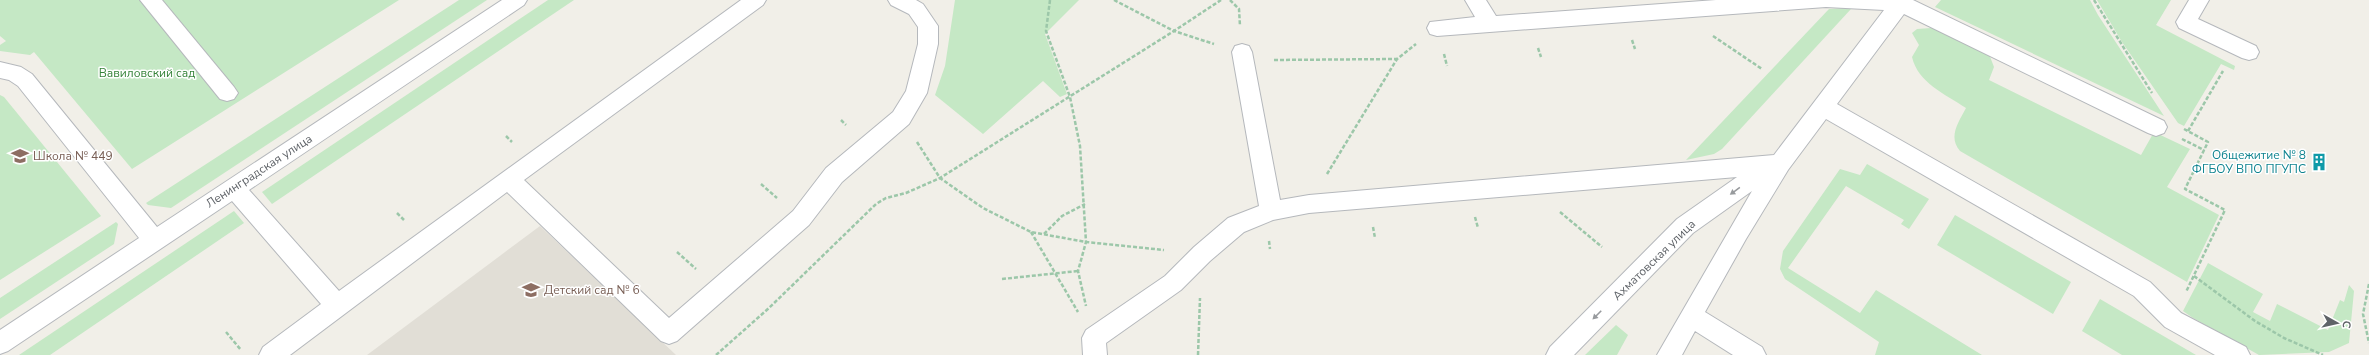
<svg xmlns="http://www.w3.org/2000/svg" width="2369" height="355" font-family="'Nunito Sans',sans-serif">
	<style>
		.education { fill: #e1ded6 }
		.green { fill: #c5e8c5 }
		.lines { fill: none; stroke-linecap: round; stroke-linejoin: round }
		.minor-casing { stroke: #b5b8bc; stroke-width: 2 }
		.path { stroke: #9cc7a9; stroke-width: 2.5; stroke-dasharray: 4 2; stroke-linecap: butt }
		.minor { fill: #fff; fill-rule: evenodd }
		.oneway { fill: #979a9d }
		.labels { text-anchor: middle; stroke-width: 3; stroke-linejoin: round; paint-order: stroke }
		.park-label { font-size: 12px; fill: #348238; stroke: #fff }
		.culture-label { font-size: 12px; fill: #0d838f; stroke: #fff; text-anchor: end }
		.education-label { font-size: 12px; fill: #785e54; stroke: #fff; text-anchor: start }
		.street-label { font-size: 12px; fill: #5f6368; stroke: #fff }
	</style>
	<rect width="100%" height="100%" fill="#f1efe8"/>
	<polygon class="education" points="540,226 676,355 367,355"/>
	<g class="green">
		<polygon points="0,0 399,0 132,169 34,52 30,55 0,51 0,45 6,41 0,36"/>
		<polygon points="459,0 487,0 171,208 148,205 146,203"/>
		<polygon points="548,0 574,0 272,204 262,192"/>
		<polygon points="955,0 1079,0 1045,34 1067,94 1060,97 1043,81 983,134 935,95 945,66"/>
		<polygon points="1941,0 2090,0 2098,15 2164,116 1935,7"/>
		<polygon points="2097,0 2171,0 2156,25 2235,66 2234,70 2221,64 2184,126 2178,123 2122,42"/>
		<polygon points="1845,8 1851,9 1722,149 1714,154 1686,160 1829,9"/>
		<path d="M 1931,28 L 1938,28 L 1989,54 L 1994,67 L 1989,80 L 2141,155 L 2154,132 L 2190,149 L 2167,187 L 2219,215 L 2187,282 L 1960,151 C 1948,137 1958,123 1966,108 C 1945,94 1918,83 1912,57 L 1919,45 L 1912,33 L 1917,29 Z"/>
		<polygon points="0,95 4,97 101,216 0,280"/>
		<polygon points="1867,164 1929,199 1909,229 1901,224 1904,220 1846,186 1788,268 1860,313 1876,290 1982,355 1875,355 1879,342 1785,279 1780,269 1783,251 1840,169 1860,175"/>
		<polygon points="234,211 244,223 50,355 19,355"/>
		<polygon points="1955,215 2071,282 2053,314 1937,245"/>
		<polygon points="116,222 118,224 114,244 0,319 0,298"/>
		<polygon points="2208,263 2263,294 2253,312 2270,321 2277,304 2328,330 2340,300 2344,302 2349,285 2354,291 2349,343 2329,352 2259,355 2193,318 2183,311"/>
		<polygon points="2100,299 2196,355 2122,355 2082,331"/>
		<polygon points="1616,325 1628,335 1617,355 1585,355"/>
	</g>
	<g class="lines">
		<g class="minor-casing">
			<g id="minor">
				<polygon points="140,0 162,0 234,87 238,93 234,99 227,101 220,99"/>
				<polygon points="502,0 527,0 524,5 249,190 339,291 741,0 766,0 763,5 524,180 669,318 793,211 826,168 893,112 906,91 918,44 918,27 909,14 891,5 888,0 916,0 923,4 938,26 938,44 927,93 909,124 842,182 809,225 677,341 669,344 661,341 507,192 290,355 259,355 263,347 321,304 232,201 8,351 0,354 0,330 139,238 18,86 9,80 0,78 0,62 21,67 32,74 157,227"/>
				<polygon points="1465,0 1486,0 1496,16 1716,0 1913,0 2164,121 2167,127 2164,133 2156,136 2148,133 1904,14 1837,104 2150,282 2181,313 2246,347 2250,355 2215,355 2165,327 2134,296 1826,119 1788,170 1746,239 1705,312 1762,347 1766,355 1733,355 1695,331 1682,355 1657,355 1752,191 1693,233 1574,355 1546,355 1550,347 1677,219 1737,177 1309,213 1273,220 1244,232 1210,261 1181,290 1106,343 1107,355 1083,355 1082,338 1086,330 1165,276 1194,247 1228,218 1259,206 1232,52 1235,46 1242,44 1249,46 1252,52 1280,200 1309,195 1774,155 1884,10 1826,7 1437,36 1430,34 1427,28 1430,22 1475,17"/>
				<polygon points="2189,0 2209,0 2198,19 2256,46 2259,52 2256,58 2249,60 2242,58 2179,28 2176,22"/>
			</g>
		</g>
		<g class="path">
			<polyline points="1050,0 1046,31 1070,97 1080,146 1086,242 1078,271 1086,306"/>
			<polyline points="1114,0 1174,31 1221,0"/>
			<polyline points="1230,0 1239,9 1240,26"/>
			<polyline points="2094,0 2152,93"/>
			<polyline points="1713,36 1762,69"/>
			<polyline points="1632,40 1635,49"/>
			<polyline points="1538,48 1541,57"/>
			<polyline points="1444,54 1447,66"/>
			<polyline points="1274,60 1397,59"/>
			<polyline points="841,120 846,125"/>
			<polyline points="2184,129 2208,142 2185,189 2225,210 2186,292"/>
			<polyline points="2188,131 2223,71"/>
			<polyline points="506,136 512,142"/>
			<polyline points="2182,139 2204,150"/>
			<polyline points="917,142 940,178 983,208 1031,232 1086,242 1164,250"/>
			<polyline points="1327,174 1397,59 1416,44"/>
			<polyline points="761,184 777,198"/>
			<polyline points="1560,212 1602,247"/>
			<polyline points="397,213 404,220"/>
			<polyline points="1475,217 1478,228"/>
			<polyline points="1373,227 1375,238"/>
			<polyline points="1031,232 1078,312"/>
			<polyline points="1044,234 1062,216 1085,204"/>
			<polyline points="1269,241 1270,249"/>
			<polyline points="677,252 696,269"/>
			<polyline points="2194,276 2255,321 2284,338 2323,355"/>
			<polyline points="1002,279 1078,271"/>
			<polyline points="2369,284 2363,314 2369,343"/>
			<polyline points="226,332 241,350"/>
			<polyline points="716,355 769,308 876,204 886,198 906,193 940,178 1174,31 1214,44"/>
			<polyline points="1198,355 1200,298"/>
		</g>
		<use href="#minor" class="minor"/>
	</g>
	<defs><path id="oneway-solid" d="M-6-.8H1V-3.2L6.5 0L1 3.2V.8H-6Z"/></defs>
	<g class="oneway">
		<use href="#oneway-solid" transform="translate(1735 191) rotate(144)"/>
		<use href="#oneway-solid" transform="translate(1597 315) rotate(135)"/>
	</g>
	<defs>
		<g id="school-bare" transform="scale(1.38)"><path d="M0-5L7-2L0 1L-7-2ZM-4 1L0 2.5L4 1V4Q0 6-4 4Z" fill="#8d6e63" stroke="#fff" stroke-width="2.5" paint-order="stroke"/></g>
		<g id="building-bare" transform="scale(1.38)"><path d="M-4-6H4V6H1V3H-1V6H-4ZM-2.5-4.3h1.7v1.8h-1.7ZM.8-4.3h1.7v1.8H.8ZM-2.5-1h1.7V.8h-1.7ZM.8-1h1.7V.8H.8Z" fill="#0f9aa8" stroke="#fff" stroke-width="2.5" paint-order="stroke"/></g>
	</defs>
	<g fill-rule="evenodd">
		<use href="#school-bare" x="20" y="156"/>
		<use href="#building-bare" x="2319" y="162"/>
		<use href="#school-bare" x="531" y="290"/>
	</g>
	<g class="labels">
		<g class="park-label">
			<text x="147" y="77">Вавиловский сад</text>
		</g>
		<g class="culture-label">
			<text x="2306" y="159">Общежитие № 8<tspan x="2306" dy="14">ФГБОУ ВПО ПГУПС</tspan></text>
		</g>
		<g class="education-label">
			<text x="33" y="160">Школа № 449</text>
			<text x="544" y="294">Детский сад № 6</text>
		</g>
		<g class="street-label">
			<text transform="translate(259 171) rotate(-33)" y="4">Ленинградская улица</text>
			<text transform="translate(1654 260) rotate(-44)" y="4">Ахматовская улица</text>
		</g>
	</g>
	<g transform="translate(2337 323) rotate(98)" stroke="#ffffff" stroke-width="3" paint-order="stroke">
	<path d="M0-3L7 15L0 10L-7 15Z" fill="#5f6368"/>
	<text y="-6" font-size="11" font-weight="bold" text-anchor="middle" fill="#5f6368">С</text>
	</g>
</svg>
